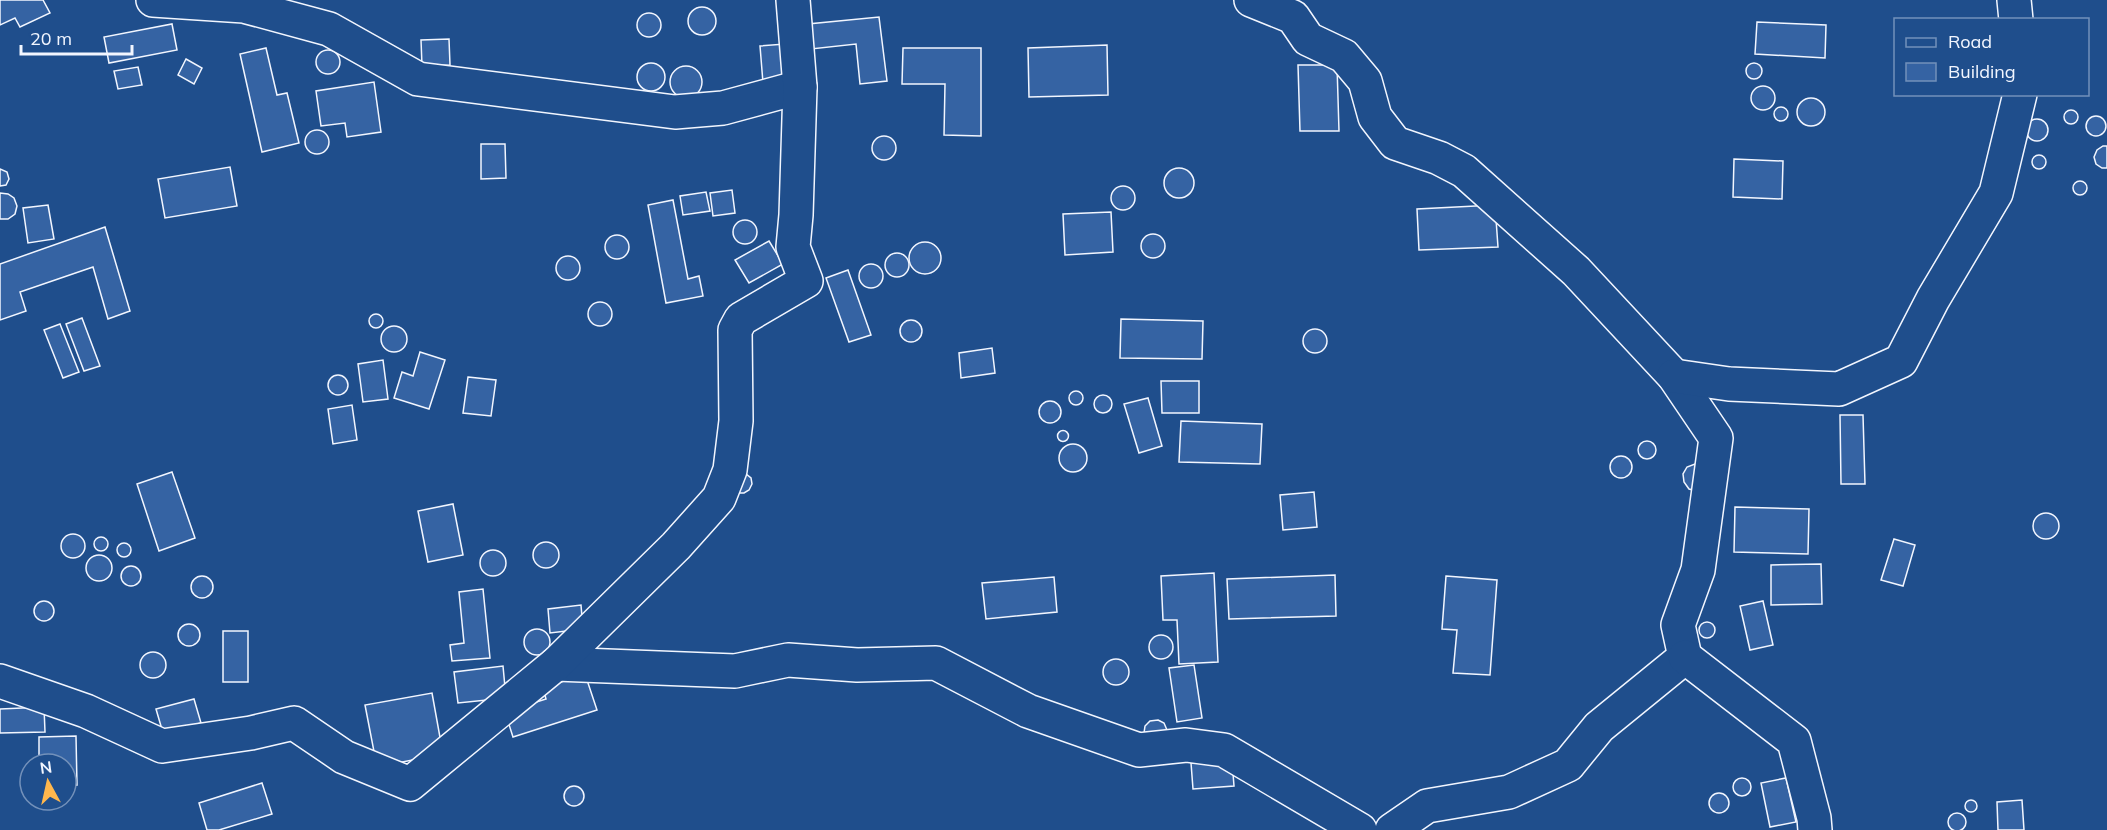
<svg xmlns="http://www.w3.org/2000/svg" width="2107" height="830" font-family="Mulish,sans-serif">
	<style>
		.building { fill: #3563a3; stroke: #f2f6ff; stroke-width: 1.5 }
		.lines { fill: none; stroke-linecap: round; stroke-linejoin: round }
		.street-casing { stroke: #f2f6ff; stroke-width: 36 }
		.street { stroke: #1f4e8c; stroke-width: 33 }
	</style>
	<rect width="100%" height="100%" fill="#1f4e8c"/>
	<g class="building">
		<polygon points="0,0 43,0 50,13 20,27 15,18 0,25"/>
		<circle cx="702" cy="21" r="14"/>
		<circle cx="649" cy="25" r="12"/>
		<polygon points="879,17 887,81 860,84 856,44 811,49 808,24"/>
		<polygon points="1757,22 1826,25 1825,58 1755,54"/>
		<polygon points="172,24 177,50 109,63 104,37"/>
		<polygon points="449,39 450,65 422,66 421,40"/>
		<polygon points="785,44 788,81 763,83 760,46"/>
		<polygon points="1107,45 1108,95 1029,97 1028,48"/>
		<polygon points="266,48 277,95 287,93 299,143 262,152 240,54"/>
		<polygon points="903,48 981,48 981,136 944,135 945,84 902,84"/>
		<circle cx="328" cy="62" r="12"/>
		<polygon points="186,59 202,68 194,84 178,75"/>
		<circle cx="651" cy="77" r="14"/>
		<circle cx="1754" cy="71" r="8"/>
		<polygon points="1298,65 1337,65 1339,131 1300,131"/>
		<circle cx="686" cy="82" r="16"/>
		<polygon points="138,67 142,85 118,89 114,71"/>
		<polygon points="374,82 381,132 347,137 345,123 321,126 316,91"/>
		<circle cx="1763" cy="98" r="12"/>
		<circle cx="1811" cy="112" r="14"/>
		<circle cx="1781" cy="114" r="7"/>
		<circle cx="2071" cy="117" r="7"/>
		<circle cx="2096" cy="126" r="10"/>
		<circle cx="2037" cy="130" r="11"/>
		<circle cx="317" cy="142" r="12"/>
		<circle cx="884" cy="148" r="12"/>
		<polygon points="481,144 505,144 506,178 481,179"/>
		<polygon points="2103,146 2107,146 2107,168 2102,168 2096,164 2094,157 2097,150"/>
		<circle cx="2039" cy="162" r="7"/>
		<polygon points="1734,159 1783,161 1782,199 1733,197"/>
		<polygon points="230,167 237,206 165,218 158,179"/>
		<circle cx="1179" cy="183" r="15"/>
		<polygon points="0,169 7,172 9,179 6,185 0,186"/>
		<circle cx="2080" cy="188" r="7"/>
		<circle cx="1123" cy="198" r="12"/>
		<polygon points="732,190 735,213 713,216 710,193"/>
		<polygon points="706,192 710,211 683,215 680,196"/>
		<polygon points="0,193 8,194 14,198 17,206 15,214 8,219 0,219"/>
		<polygon points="673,200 688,279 699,276 703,296 666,303 648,205"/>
		<polygon points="48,205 54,239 28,243 23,208"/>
		<polygon points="1495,205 1498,247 1419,250 1417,209"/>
		<polygon points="1111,212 1113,252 1065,255 1063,214"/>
		<circle cx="745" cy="232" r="12"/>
		<polygon points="105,227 130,311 108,319 93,267 20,292 26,311 0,320 0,264"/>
		<circle cx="1153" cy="246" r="12"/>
		<circle cx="617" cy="247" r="12"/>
		<polygon points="769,241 783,264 749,283 735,260"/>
		<circle cx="925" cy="258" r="16"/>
		<circle cx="897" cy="265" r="12"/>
		<circle cx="568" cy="268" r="12"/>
		<circle cx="871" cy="276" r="12"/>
		<polygon points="848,270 871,335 849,342 826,278"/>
		<circle cx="600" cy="314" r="12"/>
		<circle cx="376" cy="321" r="7"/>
		<polygon points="82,318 100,366 84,371 66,324"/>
		<polygon points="1121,319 1203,321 1202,359 1120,358"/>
		<circle cx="911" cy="331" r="11"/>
		<polygon points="60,324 79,372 63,378 44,330"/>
		<circle cx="394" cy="339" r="13"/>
		<circle cx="1315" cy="341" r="12"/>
		<polygon points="992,348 995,373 961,378 959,353"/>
		<polygon points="420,352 445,360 429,409 394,398 402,372 413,376"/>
		<polygon points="383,360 388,399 363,402 358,364"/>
		<circle cx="338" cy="385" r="10"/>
		<polygon points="468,377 496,380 491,416 463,413"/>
		<polygon points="1161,381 1199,381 1199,413 1162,413"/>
		<circle cx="1076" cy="398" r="7"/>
		<circle cx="1103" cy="404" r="9"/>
		<polygon points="1148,398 1162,446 1139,453 1124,404"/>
		<circle cx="1050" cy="412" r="11"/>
		<polygon points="352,405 357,440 333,444 328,409"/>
		<polygon points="1840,415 1863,415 1865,484 1841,484"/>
		<polygon points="1181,421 1262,424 1260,464 1179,462"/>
		<circle cx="1063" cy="436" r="5.5"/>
		<circle cx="1647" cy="450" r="9"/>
		<circle cx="1073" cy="458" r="14"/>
		<circle cx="1621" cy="467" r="11"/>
		<polygon points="1695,464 1703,466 1697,491 1689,489 1684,482 1683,474 1687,467"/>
		<polygon points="172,472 195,538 159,551 137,484"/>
		<polygon points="739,473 746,474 751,478 752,484 749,490 744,493 738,493"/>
		<polygon points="1314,492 1317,527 1283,530 1280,495"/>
		<polygon points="453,504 463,555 428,562 418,511"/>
		<polygon points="1735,507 1809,509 1808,554 1734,552"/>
		<circle cx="2046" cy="526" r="13"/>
		<circle cx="73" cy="546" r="12"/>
		<circle cx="101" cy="544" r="7"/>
		<polygon points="1894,539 1915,545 1903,586 1881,580"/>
		<circle cx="546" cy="555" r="13"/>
		<circle cx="124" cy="550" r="7"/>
		<circle cx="493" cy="563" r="13"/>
		<circle cx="99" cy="568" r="13"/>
		<polygon points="1821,564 1822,604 1771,605 1771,565"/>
		<circle cx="131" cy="576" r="10"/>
		<polygon points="1214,573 1218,662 1179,664 1177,620 1163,620 1161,576"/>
		<polygon points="1335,575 1336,616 1229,619 1227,579"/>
		<polygon points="1446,576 1497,580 1490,675 1453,673 1457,630 1442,629"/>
		<circle cx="202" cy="587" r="11"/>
		<polygon points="1054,577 1057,612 986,619 982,583"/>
		<polygon points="483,589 490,658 452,661 450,645 464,643 459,592"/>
		<polygon points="1763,601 1773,645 1750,650 1740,606"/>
		<circle cx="44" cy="611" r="10"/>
		<polygon points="581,605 583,629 550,633 548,609"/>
		<circle cx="1707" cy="630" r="8"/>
		<circle cx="189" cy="635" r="11"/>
		<circle cx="537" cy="642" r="13"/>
		<rect x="223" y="631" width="25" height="51"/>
		<circle cx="1161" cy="647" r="12"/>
		<circle cx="153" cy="665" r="13"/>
		<circle cx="1116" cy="672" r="13"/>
		<polygon points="1194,665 1202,718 1177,722 1169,668"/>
		<polygon points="503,666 506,698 458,703 454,672"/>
		<polygon points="585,674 597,710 513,737 505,712 546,699 543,688"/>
		<polygon points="432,693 443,754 377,767 365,705"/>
		<polygon points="194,699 201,723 163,733 156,709"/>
		<polygon points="44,707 45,732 0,733 0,709"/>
		<polygon points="1158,720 1164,723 1167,730 1166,736 1147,739 1144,733 1145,726 1150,721"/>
		<polygon points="76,736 77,785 66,786 66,764 39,764 39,737"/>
		<polygon points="1232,760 1234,786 1193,789 1191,763"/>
		<polygon points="1786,778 1796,822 1770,827 1761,783"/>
		<circle cx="1742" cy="787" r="9"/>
		<polygon points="262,783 272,814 219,830 207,830 199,803"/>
		<circle cx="574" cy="796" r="10"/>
		<circle cx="1719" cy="803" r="10"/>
		<circle cx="1971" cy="806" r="6"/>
		<polygon points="2022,800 2024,830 1998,830 1997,802"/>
		<circle cx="1957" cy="822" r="9"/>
	</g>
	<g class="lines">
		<g class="street-casing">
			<g id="street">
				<polyline points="153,0 244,6 329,29 418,79 675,112 723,108 800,87"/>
				<polyline points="1251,0 1293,17 1308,39 1344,56 1365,81 1375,117 1395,143 1439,158 1464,171 1576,271 1674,376 1716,438 1698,570 1678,625 1685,657 1599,727 1568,765 1509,792 1427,806 1392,830"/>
				<polyline points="2014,0 2016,20"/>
				<polyline points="1674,376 1729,384 1839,389 1901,361 1933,299 1996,193 2020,94"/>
				<polyline points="1685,657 1794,741 1814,818 1815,830"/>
				<polyline points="556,664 735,671 788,660 857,665 936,663 1028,711 1139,750 1186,745 1224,750 1360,830"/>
				<polyline points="0,681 86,711 162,746 251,733 294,723 344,757 410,784 556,664 676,546 719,498 730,470 736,421 735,330 741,319 806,281 793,247 796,215 800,87 793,0"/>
			</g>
		</g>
		<use href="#street" class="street"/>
	</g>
	<rect x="1894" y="18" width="195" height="78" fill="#1f4e8c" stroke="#7391ba" stroke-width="1.5"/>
	<rect x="1906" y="38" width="30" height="9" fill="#1f4e8c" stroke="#7391ba" stroke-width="1.5"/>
	<text x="1948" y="48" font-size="18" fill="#f2f6ff">Road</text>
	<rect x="1906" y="63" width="30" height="18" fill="#3563a3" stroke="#7391ba" stroke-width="1.5"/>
	<text x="1948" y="78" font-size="18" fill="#f2f6ff">Building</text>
	<g transform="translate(48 782) rotate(352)"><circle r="28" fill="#1f4e8c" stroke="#7391ba" stroke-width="1.5"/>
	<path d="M0-4.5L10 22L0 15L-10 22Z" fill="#ffb74d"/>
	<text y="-9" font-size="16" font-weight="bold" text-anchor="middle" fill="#f2f6ff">N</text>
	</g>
	<path d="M21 45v9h111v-9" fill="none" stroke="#f2f6ff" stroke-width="3"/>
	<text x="30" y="45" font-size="18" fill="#f2f6ff" stroke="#1f4e8c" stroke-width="4.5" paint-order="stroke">20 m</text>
</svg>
